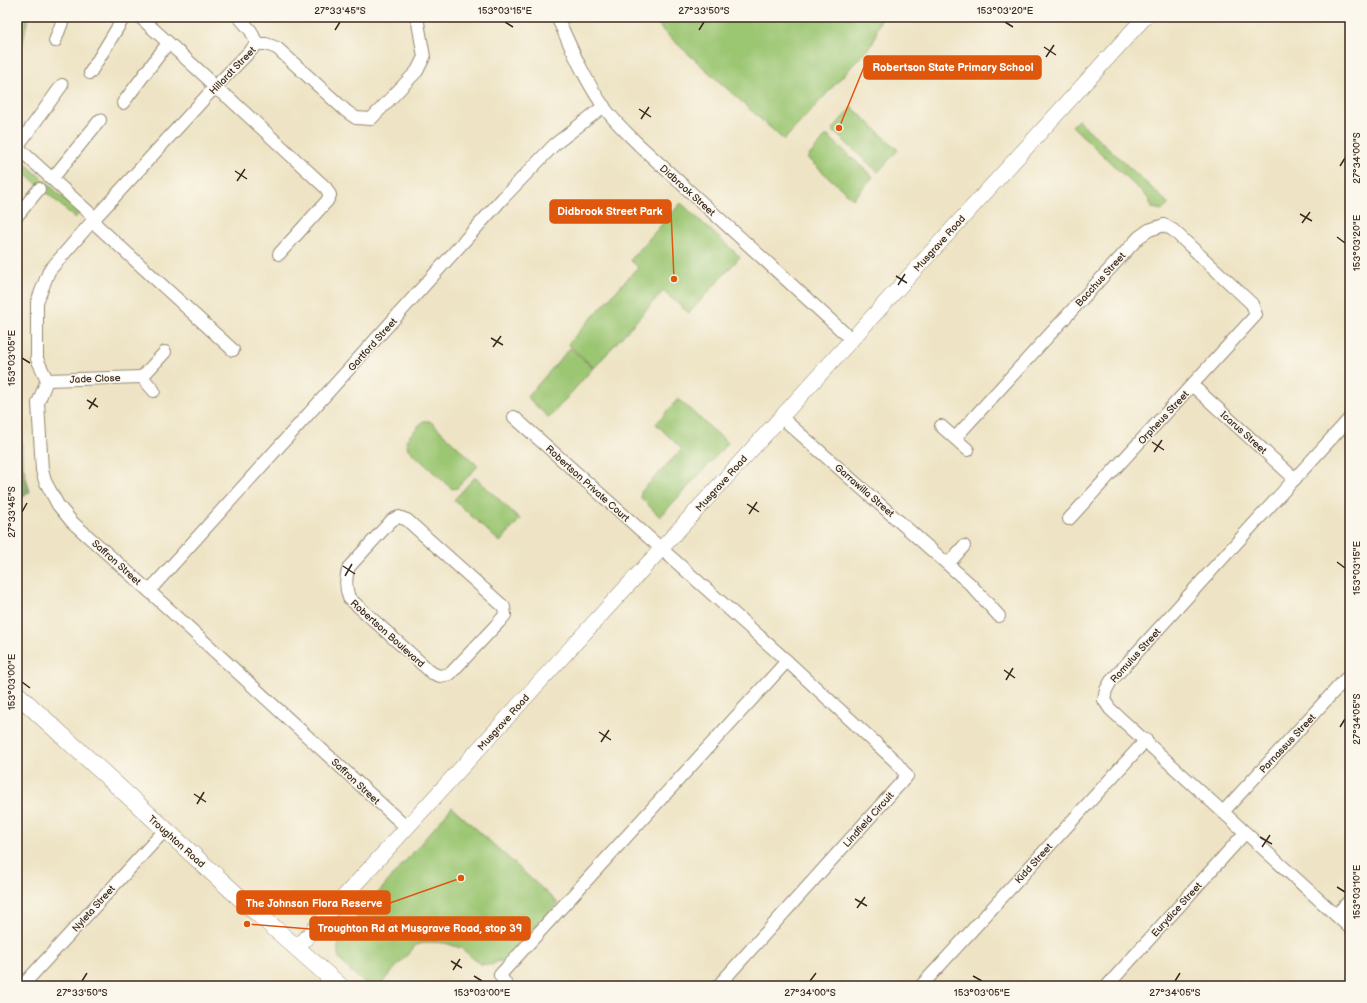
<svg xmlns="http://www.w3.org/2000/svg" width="1367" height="1003" font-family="'Balsamiq Sans',sans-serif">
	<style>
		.green { fill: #9bc672; stroke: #6b7848 }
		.forest { fill: #7cab64; stroke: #5c6a41 }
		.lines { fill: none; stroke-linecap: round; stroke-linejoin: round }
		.minor-casing { stroke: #948772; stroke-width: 14 }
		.tertiary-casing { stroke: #948772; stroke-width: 16 }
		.secondary-casing { stroke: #948772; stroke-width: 18 }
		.minor { stroke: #fff; stroke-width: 12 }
		.tertiary { stroke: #fff; stroke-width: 15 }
		.secondary { stroke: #fff; stroke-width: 17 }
		.ticks { fill: none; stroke: #3b2a1e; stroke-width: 1.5 }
		.labels { text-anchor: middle; stroke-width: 3; stroke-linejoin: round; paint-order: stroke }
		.street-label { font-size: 10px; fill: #3b2a1e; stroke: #fbf7ec }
		.leader { fill: none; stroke: #df570d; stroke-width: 1.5 }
		.callout-dot { fill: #df570d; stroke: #fbf7ec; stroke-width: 1.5 }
		.callout { fill: #df570d; stroke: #df570d; stroke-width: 1.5 }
		.callout-label { font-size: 11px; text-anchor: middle; font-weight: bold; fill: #fff }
		.neatline { fill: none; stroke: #3b2a1e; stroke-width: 1.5 }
		.ticks-label { font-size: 10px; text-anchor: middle; fill: #3b2a1e }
	</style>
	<rect width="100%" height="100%" fill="#fbf7ec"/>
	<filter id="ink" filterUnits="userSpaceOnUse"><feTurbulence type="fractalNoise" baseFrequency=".025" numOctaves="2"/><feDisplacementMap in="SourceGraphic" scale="8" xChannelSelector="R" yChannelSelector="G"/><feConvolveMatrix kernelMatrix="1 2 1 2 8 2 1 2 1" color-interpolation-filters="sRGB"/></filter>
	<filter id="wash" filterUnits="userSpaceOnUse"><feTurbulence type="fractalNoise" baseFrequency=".012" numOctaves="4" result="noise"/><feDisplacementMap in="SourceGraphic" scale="16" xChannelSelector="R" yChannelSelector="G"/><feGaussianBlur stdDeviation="0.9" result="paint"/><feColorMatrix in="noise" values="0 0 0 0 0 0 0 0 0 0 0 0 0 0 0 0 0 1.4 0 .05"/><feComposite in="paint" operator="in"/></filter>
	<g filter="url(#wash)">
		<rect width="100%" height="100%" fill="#eee4c5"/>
		<g class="green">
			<polygon points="17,17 28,17 17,70"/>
			<polygon points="654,17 881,17 873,43 784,140 662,30"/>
			<polygon points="851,108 853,108 898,150 878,172 832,130"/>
			<polygon points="1078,120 1169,204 1163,210 1152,208 1149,199 1072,126"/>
			<polygon points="826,136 828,136 873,177 853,199 807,158"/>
			<polygon points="17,156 80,213 75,218 17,166"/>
			<polygon points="681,203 740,257 689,313 663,291 594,368 568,344 638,267 630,260"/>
			<polygon points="570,348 593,368 549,418 527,397"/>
			<polygon points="678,399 728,443 660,517 641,498 641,492 682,449 656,424"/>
			<polygon points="423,421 430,421 478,466 457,488 452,489 408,449 406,440"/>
			<polygon points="475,477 520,519 500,542 454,500"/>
			<path d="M 452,807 L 558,903 L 504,962 L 497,961 L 492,965 L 480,964 L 461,948 L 445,943 L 428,942 L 416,945 L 379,986 L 368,986 C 360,979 343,966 339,957 C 336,950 339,942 342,935 Z"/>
		</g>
		<polygon class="forest" points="17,292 20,293 22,462 30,492 17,501"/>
	</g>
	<g filter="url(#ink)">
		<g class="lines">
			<g class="minor-casing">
				<g id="minor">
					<polyline points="140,17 206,77 214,88 229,98 326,188 330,195 327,201 279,254"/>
					<polyline points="239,17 251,31 257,44"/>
					<path d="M 557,17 C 571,47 584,79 604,107 C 614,121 627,133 639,145 L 851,339"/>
					<polyline points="55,41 64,17"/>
					<polyline points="90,73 124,17"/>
					<polyline points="123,103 168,43"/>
					<polyline points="17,147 95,218"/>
					<polyline points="17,147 62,85"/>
					<polyline points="52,179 100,120"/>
					<polyline points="17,216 39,189"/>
					<polyline points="92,221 233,350"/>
					<polyline points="47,380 142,377"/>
					<polyline points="1192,385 1295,479"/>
					<polyline points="154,391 142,377 165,352"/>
					<polyline points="514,417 787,661 895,761 907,776 718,986"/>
					<polyline points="781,417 970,584 999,616"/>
					<polyline points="1350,418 1111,681 1106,690 1104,700 1110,709 1350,928"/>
					<polyline points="941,426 968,450"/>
					<polyline points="955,438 1139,237 1149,230 1164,225 1173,230 1252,304 1256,315 1069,519"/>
					<path d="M 399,517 L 407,520 L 504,607 L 505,615 L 499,622 L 450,674 L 440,676 L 432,673 L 349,598 C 345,587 345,578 349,567 L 392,520 Z"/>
					<polyline points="948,564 964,546"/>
					<polyline points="149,591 503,198 554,145 604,106"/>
					<polyline points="1223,812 1350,674"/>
					<polyline points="406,827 149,591 72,522 58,505 45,481 42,470 38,403 47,380 37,359 37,302 49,271 95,218 214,88 257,44 266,44 277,48 346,111 356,118 371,119 417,71 424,57 417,17"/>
					<polyline points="1336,915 1350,900"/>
					<polyline points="22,986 165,830"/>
					<polyline points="507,986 500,975 787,661"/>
					<polyline points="921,986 1146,740"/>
					<polyline points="1107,986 1245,833"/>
				</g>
			</g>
			<g class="tertiary-casing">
				<polyline id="tertiary" points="297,948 662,548 1145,17"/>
			</g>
			<g class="secondary-casing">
				<polyline id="secondary" points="17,694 239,897 340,986"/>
			</g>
			<use href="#minor" class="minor"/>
			<use href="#tertiary" class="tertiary"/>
			<use href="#secondary" class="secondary"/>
		</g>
	</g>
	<path class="ticks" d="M 505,22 L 513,27M 1005,22 L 1013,27M 335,30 L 340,22M 699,30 L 704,22M 1044,47 L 1056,55M 1046,57 L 1054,45M 639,109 L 651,117M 641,119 L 649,107M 1340,166 L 1345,158M 235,171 L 247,179M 237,181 L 245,169M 1300,214 L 1312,221M 1302,223 L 1310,212M 1337,237 L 1345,243M 896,276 L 907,283M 898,285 L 905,274M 491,338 L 503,345M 493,347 L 501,336M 22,358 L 30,363M 87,400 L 98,407M 89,409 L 96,398M 1152,442 L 1164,450M 1154,452 L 1162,440M 747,504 L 759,512M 22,512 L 27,503M 749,514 L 757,502M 1337,562 L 1345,568M 343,566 L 355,574M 345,576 L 352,564M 1004,670 L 1015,678M 1006,680 L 1013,668M 22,682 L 30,688M 1340,727 L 1345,719M 599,732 L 611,740M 601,742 L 609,730M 194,794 L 206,802M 197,804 L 204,792M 1260,837 L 1272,844M 1262,847 L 1270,835M 1337,887 L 1345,892M 855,899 L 867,906M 857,908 L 865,897M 451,961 L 462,968M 453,970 L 460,959M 474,976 L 482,981M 973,976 L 982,981M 82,981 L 87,973M 810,981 L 816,973M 1175,981 L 1180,973"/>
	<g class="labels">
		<g class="street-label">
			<text transform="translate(232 70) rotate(-46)" y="4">Hillardt Street</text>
			<text transform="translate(688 190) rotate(42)" y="4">Didbrook Street</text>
			<text transform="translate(939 243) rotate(-48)" y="4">Musgrave Road</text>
			<text transform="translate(1100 279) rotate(-48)" y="4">Bacchus Street</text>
			<text transform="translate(372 344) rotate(-48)" y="4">Gartford Street</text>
			<text transform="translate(95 378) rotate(-2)" y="4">Jade Close</text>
			<text transform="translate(1163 417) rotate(-47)" y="4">Orpheus Street</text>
			<text transform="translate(1244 432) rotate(42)" y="4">Icarus Street</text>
			<text transform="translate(588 483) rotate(42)" y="4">Robertson Private Court</text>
			<text transform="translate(721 483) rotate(-48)" y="4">Musgrave Road</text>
			<text transform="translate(865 490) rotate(41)" y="4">Garrawilla Street</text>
			<text transform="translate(117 562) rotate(42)" y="4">Saffron Street</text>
			<text transform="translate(388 633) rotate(42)" y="4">Robertson Boulevard</text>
			<text transform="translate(1135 655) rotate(-48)" y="4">Romulus Street</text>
			<text transform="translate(503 722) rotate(-48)" y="4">Musgrave Road</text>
			<text transform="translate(1287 743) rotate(-47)" y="4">Parnassus Street</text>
			<text transform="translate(356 781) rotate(43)" y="4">Saffron Street</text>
			<text transform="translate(868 819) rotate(-48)" y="4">Lindfield Circuit</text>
			<text transform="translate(177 841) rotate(42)" y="4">Troughton Road</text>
			<text transform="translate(1033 863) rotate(-48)" y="4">Kidd Street</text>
			<text transform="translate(93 908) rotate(-48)" y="4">Nyleta Street</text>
			<text transform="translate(1176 909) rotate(-48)" y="4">Eurydice Street</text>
		</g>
	</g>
	<path class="leader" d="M839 128L864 67M674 279L671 211M461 878L390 903M247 924L310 929"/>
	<g class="callout-dot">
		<circle cx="839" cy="128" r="4"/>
		<circle cx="674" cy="279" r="4"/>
		<circle cx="461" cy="878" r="4"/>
		<circle cx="247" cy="924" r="4"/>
	</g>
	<g class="callout">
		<rect x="864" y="56" width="177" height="23" rx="4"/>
		<rect x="550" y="200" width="121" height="23" rx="4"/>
		<rect x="237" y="891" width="153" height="23" rx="4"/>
		<rect x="310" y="917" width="220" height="23" rx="4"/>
	</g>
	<g class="callout-label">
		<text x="953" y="71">Robertson State Primary School</text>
		<text x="610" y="215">Didbrook Street Park</text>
		<text x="314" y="907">The Johnson Flora Reserve</text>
		<text x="420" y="932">Troughton Rd at Musgrave Road, stop 39</text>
	</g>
	<rect width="1367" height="1003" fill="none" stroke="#fbf7ec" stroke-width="44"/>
	<rect x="22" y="22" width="1323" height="959" class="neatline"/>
	<g class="ticks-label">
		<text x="340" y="14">27°33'45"S</text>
		<text x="505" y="14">153°03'15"E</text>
		<text x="704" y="14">27°33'50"S</text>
		<text x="1005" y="14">153°03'20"E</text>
		<text transform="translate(1356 158) rotate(-90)" y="4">27°34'00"S</text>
		<text transform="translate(1356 243) rotate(-90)" y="4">153°03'20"E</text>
		<text transform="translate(11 358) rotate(-90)" y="4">153°03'05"E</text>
		<text transform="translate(11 512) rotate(-90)" y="4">27°33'45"S</text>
		<text transform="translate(1356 568) rotate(-90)" y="4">153°03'15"E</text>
		<text transform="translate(11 682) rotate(-90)" y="4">153°03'00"E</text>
		<text transform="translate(1356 719) rotate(-90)" y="4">27°34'05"S</text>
		<text transform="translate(1356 892) rotate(-90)" y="4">153°03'10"E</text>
		<text x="82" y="996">27°33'50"S</text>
		<text x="482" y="996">153°03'00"E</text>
		<text x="810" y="996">27°34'00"S</text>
		<text x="982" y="996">153°03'05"E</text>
		<text x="1175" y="996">27°34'05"S</text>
	</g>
</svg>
